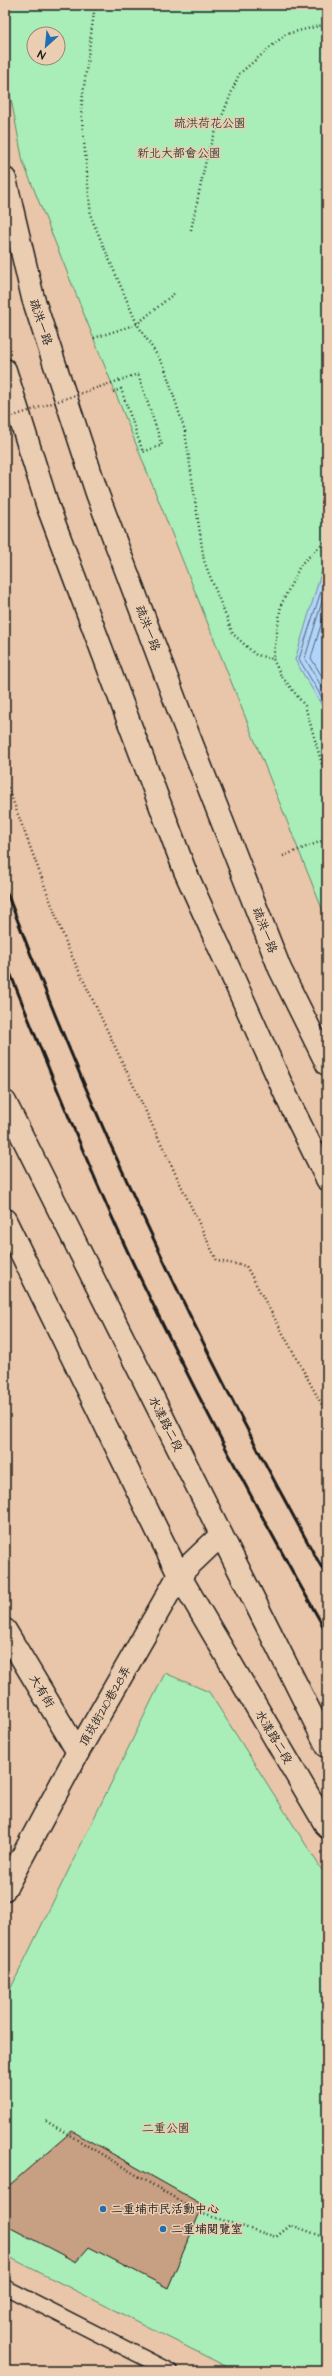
<svg xmlns="http://www.w3.org/2000/svg" width="332" height="2376" font-family="'Architects Daughter','LXGW WenKai TC',sans-serif">
	<style>
		.green { fill: #a9eeb9; stroke: #62856a; fill-rule: evenodd }
		.water { fill: #b1d5fa; stroke: #758ba1 }
		.lines { fill: none; stroke-linecap: round; stroke-linejoin: round }
		.shore { stroke: #586675; stroke-width: 1 }
		.building { fill: #c79f82; stroke: #1c1c1c }
		.lane-casing { stroke: #1c1c1c; stroke-width: 17 }
		.street-casing { stroke: #1c1c1c; stroke-width: 25 }
		.secondary-casing { stroke: #1c1c1c; stroke-width: 25 }
		.path { stroke: #1c1c1c; stroke-width: 2.5; stroke-dasharray: 1 3; stroke-linecap: butt }
		.lane { stroke: #ebcdb2; stroke-width: 14 }
		.street { stroke: #ebcdb2; stroke-width: 22 }
		.secondary { stroke: #ebcdb2; stroke-width: 22 }
		.rail { stroke: #1c1c1c; stroke-width: 3 }
		.path-bridge { stroke: #1c1c1c; stroke-width: 2.5; stroke-dasharray: 1 3; stroke-linecap: butt }
		.poi-dot { fill: #1f6fb2; stroke: #ebcdb2; stroke-width: 1.5 }
		.labels { text-anchor: middle; stroke-width: 3; stroke-linejoin: round; paint-order: stroke }
		.park-label { font-size: 12px; fill: #38463b; stroke: #ebcdb2 }
		.street-label { font-size: 12px; fill: #1c1c1c; stroke: #ebcdb2 }
		.poi-label { font-size: 12px; fill: #1c1c1c; stroke: #ebcdb2; text-anchor: start }
	</style>
	<rect width="100%" height="100%" fill="#e9c6a9"/>
	<filter id="ink" filterUnits="userSpaceOnUse"><feTurbulence type="fractalNoise" baseFrequency=".025" numOctaves="2"/><feDisplacementMap in="SourceGraphic" scale="8" xChannelSelector="R" yChannelSelector="G"/><feConvolveMatrix kernelMatrix="1 2 1 2 8 2 1 2 1" color-interpolation-filters="sRGB"/></filter>
	<g filter="url(#ink)">
		<g class="green">
			<path d="M 5,5 L 327,5 L 327,921 L 23,162 L 5,67 ZM 34,34 L 58,34 L 58,58 L 34,58 Z"/>
			<polygon points="165,1673 209,1692 327,1878 327,2371 235,2371 5,2255 5,2000"/>
		</g>
		<polygon class="water" points="327,568 327,714 295,660 322,570"/>
		<g class="lines">
			<g class="shore">
				<polyline points="327,573 299,659 327,706"/>
				<polyline points="327,585 305,658 327,696"/>
				<polyline points="327,605 311,658 327,685"/>
			</g>
		</g>
		<polygon class="building" points="72,2131 203,2205 168,2288 89,2247 76,2262 5,2225 5,2189"/>
		<g class="lines">
			<g class="lane-casing">
				<polyline id="lane" points="5,2287 170,2371"/>
			</g>
			<g class="street-casing">
				<g id="street">
					<polyline points="5,1630 78,1752"/>
					<polyline points="5,1889 78,1752 179,1575 221,1535"/>
				</g>
			</g>
			<g class="secondary-casing">
				<g id="secondary">
					<polyline points="5,179 33,298 97,493 184,724 280,969 327,1064"/>
					<polyline points="5,370 48,507 185,871 290,1104 327,1179"/>
					<polyline points="5,1102 327,1746"/>
					<polyline points="5,1220 179,1575 327,1827"/>
				</g>
			</g>
			<g class="path">
				<polyline points="95,5 81,109 91,217 137,324 164,366 185,431 204,561 233,634 256,655 273,659"/>
				<polyline points="191,230 208,151 239,74 286,34 327,24"/>
				<polyline points="94,338 137,324 176,292"/>
				<polyline points="113,392 121,389 143,452 162,445 138,374"/>
				<polyline points="327,540 301,564 281,605 273,659 280,674 305,706 327,781"/>
				<polyline points="5,780 68,948 217,1261 246,1266 327,1414"/>
				<polyline points="283,856 327,839"/>
				<polyline points="46,2121 200,2213 276,2237 291,2225 327,2238"/>
			</g>
			<use href="#lane" class="lane"/>
			<use href="#street" class="street"/>
			<use href="#secondary" class="secondary"/>
			<g class="rail">
				<path d="M 5,888 C 95,1125 203,1356 327,1577"/>
				<path d="M 5,960 C 45,1061 86,1162 132,1261 C 192,1387 258,1512 327,1633"/>
			</g>
			<polyline class="path-bridge" points="5,419 138,374"/>
		</g>
	</g>
	<g class="poi-dot">
		<circle cx="103" cy="2209" r="4"/>
		<circle cx="163" cy="2229" r="4"/>
	</g>
	<g class="labels">
		<g class="park-label">
			<text x="210" y="127">疏洪荷花公園</text>
			<text x="179" y="157">新北大都會公園</text>
			<text x="166" y="2132">二重公園</text>
		</g>
		<g class="street-label">
			<text transform="translate(41 322) rotate(72)" y="4">疏洪一路</text>
			<text transform="translate(148 628) rotate(69)" y="4">疏洪一路</text>
			<text transform="translate(265 930) rotate(69)" y="4">疏洪一路</text>
			<text transform="translate(166 1424) rotate(63)" y="4">水漾路二段</text>
			<text transform="translate(42 1691) rotate(59)" y="4">大有街</text>
			<text transform="translate(105 1706) rotate(-60)" y="4">頂崁街210巷28弄</text>
			<text transform="translate(274 1737) rotate(59)" y="4">水漾路二段</text>
		</g>
		<g class="poi-label">
			<text x="111" y="2213">二重埔市民活動中心</text>
			<text x="171" y="2233">二重埔閱覽室</text>
		</g>
	</g>
	<rect width="332" height="2376" fill="none" stroke="#ebcdb2" stroke-width="20"/>
	<rect x="10" y="10" width="312" height="2356" fill="none" stroke="#1c1c1c" stroke-width="1.5" filter="url(#ink)"/>
	<g transform="translate(46 46) rotate(207)"><circle r="19" fill="#ebcdb2" stroke="#988676"/>
	<path d="M0-3L7 15L0 10L-7 15Z" fill="#1f6fb2"/>
	<text y="-6" font-size="11" font-weight="bold" text-anchor="middle" fill="#1c1c1c">N</text>
	</g>
</svg>
